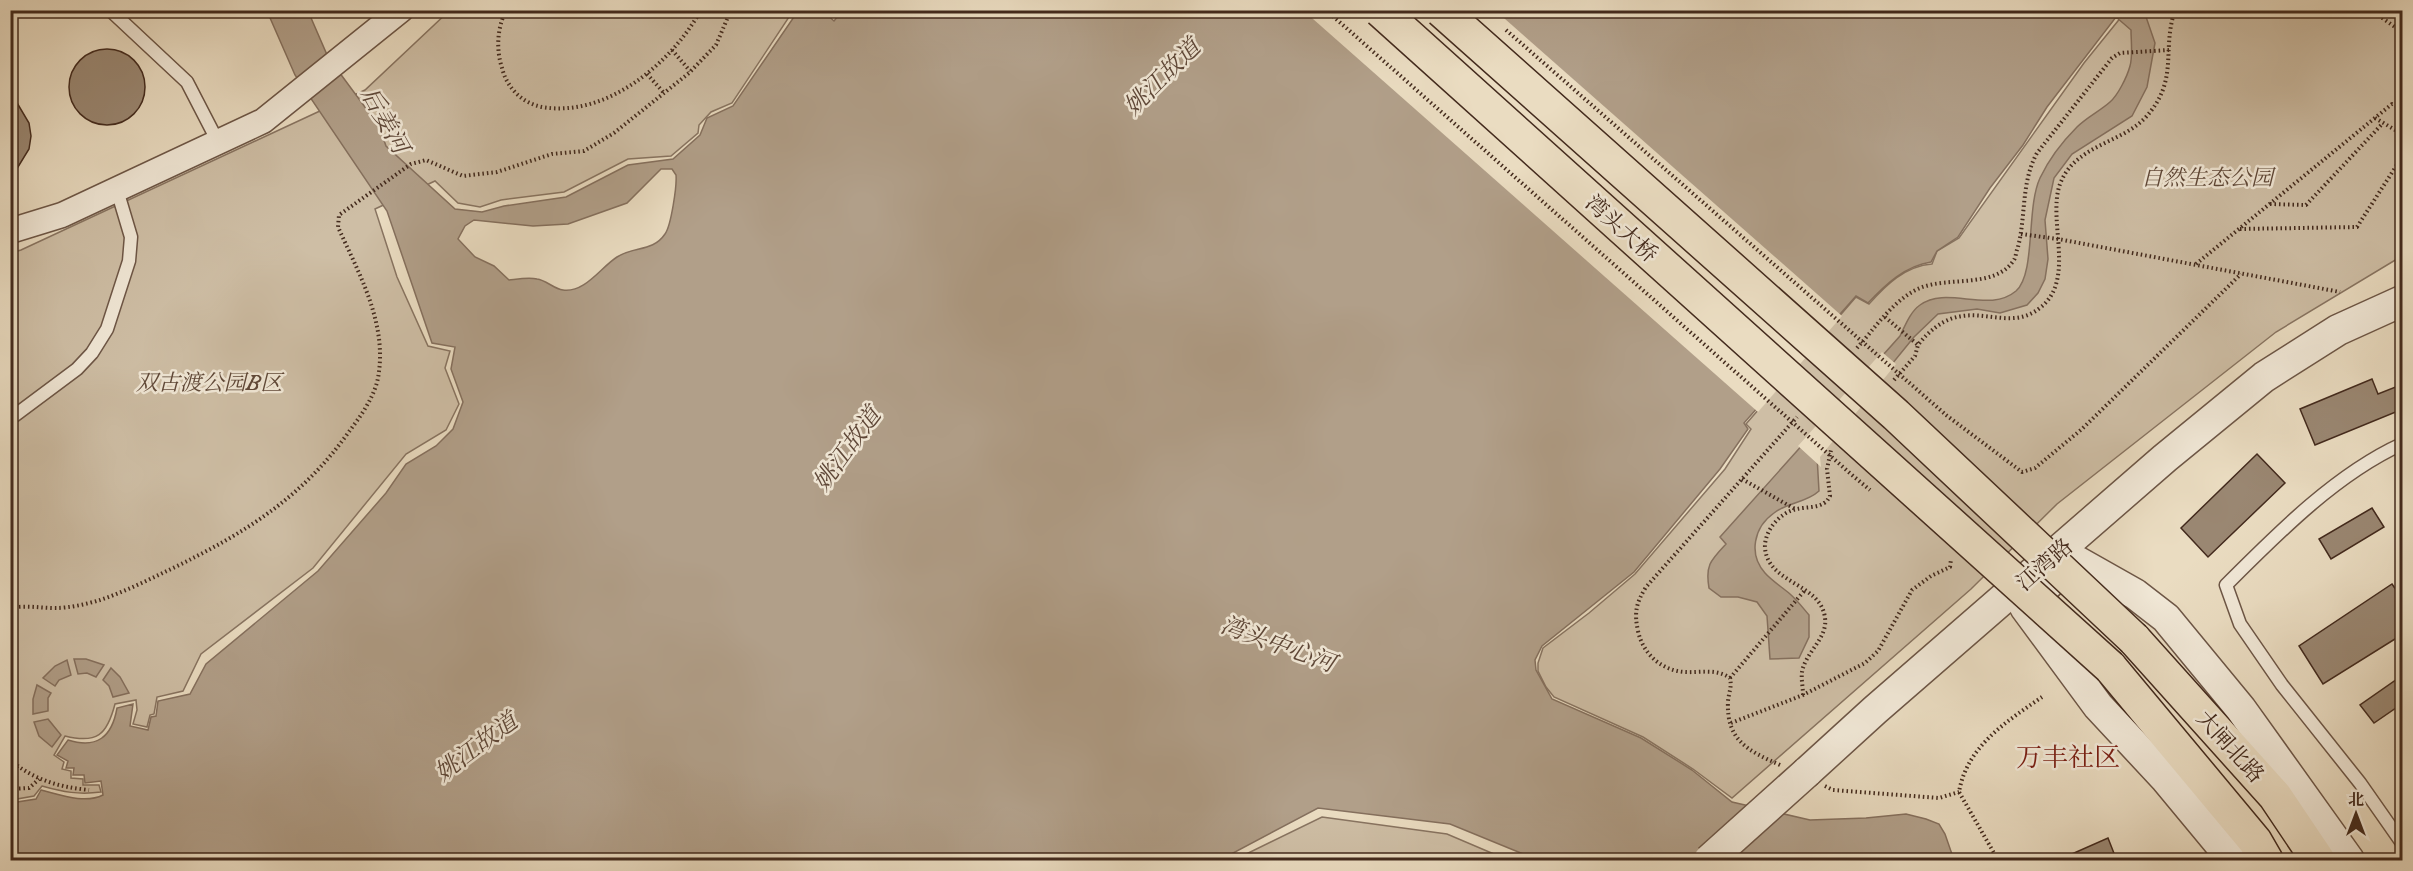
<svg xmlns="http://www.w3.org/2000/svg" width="2413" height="871" font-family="'IM FELL DW Pica','Noto Serif SC',serif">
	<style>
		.green { fill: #cebea5; stroke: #887461; stroke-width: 1.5 }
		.water { fill: #b19f89; stroke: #85705e; stroke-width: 1.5; fill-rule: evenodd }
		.pier { fill: #eadcc1 }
		.building { fill: #9a8772; stroke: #432a1d; stroke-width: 1.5 }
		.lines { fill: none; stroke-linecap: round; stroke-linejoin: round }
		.service-casing { stroke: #6d5646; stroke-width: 15 }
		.minor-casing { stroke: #6d5646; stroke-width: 27 }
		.tertiary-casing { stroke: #6d5646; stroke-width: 33 }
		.primary-casing { stroke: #432a1d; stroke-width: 36 }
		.path { stroke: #432a1d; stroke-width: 4; stroke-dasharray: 1.5 3; stroke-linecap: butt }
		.service { stroke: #f1e8d7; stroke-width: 12 }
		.minor { stroke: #f1e8d7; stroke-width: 24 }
		.tertiary { stroke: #f1e8d7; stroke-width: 30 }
		.primary { stroke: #eadcc1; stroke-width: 33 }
		.tertiary-bridge-casing { stroke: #6d5646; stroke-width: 33; stroke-linecap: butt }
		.primary-bridge-casing { stroke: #432a1d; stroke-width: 36; stroke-linecap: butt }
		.path-bridge { stroke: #432a1d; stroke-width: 4; stroke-dasharray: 1.5 3; stroke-linecap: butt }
		.tertiary-bridge { stroke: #f1e8d7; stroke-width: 30 }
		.primary-bridge { stroke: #eadcc1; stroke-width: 33 }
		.labels { text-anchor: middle; stroke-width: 5; stroke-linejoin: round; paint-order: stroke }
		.park-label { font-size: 22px; font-style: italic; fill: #5f4838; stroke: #f1e8d7 }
		.street-label { font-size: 22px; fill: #432a1d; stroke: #f1e8d7 }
		.water-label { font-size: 24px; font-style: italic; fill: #5e4738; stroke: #f1e8d7 }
		.quarter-label { font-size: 26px; fill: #7a1f14; stroke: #f1e8d7 }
	</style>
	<rect width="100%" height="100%" fill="#eadcc1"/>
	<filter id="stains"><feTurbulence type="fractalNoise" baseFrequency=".00333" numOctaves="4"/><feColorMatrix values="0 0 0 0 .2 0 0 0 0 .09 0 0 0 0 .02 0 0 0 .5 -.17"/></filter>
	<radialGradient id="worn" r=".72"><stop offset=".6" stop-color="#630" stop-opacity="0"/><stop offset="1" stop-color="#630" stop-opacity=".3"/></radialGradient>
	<g class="green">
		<path d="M 449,11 L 793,11 L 732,103 L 711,112 L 699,125 L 698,133 L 671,156 L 628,159 L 564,192 L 501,200 L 480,207 L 458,203 L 435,181 L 375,209 L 397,277 L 428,346 L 450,351 L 445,368 L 459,404 L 446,430 L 406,454 L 313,568 L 201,654 L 183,691 L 157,697 L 154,714 L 150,715 L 147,727 L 133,724 L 137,710 L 136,700 L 115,704 C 107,735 97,744 65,736 L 54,755 L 64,762 L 62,769 L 71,771 L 71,778 L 83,779 L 83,785 L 99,785 L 101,792 C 79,795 63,792 42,786 L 34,796 L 11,800 L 11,253 L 21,250 L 365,90 Z"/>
		<path d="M 2126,11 L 2402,11 L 2402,256 L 2276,332 L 2057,504 L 1971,589 L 1732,798 L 1693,769 L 1643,737 L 1554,697 L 1546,687 L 1538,671 L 1538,663 L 1543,648 L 1589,613 L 1635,574 L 1725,469 L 1751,429 L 1746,424 L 1856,297 L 1869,304 C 1886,285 1905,266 1932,264 L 1937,251 L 1959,238 L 2084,63 Z"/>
		<polygon points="1322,817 1447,834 1508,860 1234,860"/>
	</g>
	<g class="water">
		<path d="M 843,10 L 2144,11 L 2155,43 L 2147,87 L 2132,116 L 2072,154 L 2054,178 L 2045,220 L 2048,259 L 2045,279 L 2038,293 L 2027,305 L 2000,313 L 1977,309 L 1938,314 L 1914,337 L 1817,456 L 1819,491 C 1806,503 1788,502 1774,513 C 1754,527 1748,554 1765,573 C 1772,581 1782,587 1790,594 C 1797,600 1803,608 1809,615 L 1809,637 L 1799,658 L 1770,659 L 1767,616 L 1757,602 L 1738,597 L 1721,597 L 1709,588 C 1705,565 1711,560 1726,544 L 1720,537 L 1900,336 C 1905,326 1910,312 1920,305 C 1947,285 1989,314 2016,291 C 2036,273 2026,208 2040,178 C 2049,159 2063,141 2077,127 C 2087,117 2100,111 2110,102 C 2118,95 2127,77 2130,66 C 2133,56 2131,41 2131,30 L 2116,17 L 2047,107 L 2023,145 L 1990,188 L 1958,237 L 1937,251 L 1931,262 C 1905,266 1886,284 1868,303 L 1856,296 L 1744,423 L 1748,429 L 1720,469 L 1634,572 L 1542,646 L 1535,660 L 1536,670 L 1552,699 L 1641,738 L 1692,770 L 1732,802 L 1810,820 L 1866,818 L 1906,814 L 1926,819 L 1939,824 L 1945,834 L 1954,860 L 1538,860 L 1450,824 L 1318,808 L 1220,860 L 11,860 L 11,803 L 36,799 L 41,790 C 61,795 85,804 103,795 L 101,781 L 85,783 L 84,775 L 73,775 L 74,768 L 66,768 L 68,761 L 57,755 L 68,740 C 97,749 112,737 117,708 L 133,704 L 130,726 L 148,730 L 151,717 L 156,716 L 158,701 L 190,694 L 206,664 L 318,571 L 386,493 L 406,464 L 436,446 L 453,429 L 463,402 L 451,369 L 455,347 L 432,343 L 387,211 L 295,75 L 267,11 L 308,11 L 328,57 L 379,126 L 386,146 L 455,209 L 482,212 L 504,206 L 566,197 L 628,165 L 673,159 L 700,135 L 707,118 L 733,106 L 798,11 L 823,11 L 834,21 ZM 661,169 L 672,169 L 676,175 C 677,186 671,226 665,234 C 653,252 634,246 617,257 C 600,268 585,293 563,290 C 554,289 546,280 537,279 C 529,277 518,279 509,280 L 494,266 L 475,257 L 458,239 L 465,226 L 474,220 L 533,226 L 568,224 L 627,203 Z"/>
		<polygon points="74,659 86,659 104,665 96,677 87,673 78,674"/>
		<polygon points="67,660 71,675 59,680 55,686 43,678 55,666"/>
		<polygon points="111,668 120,677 129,693 113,697 109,686 103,680"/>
		<polygon points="37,685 51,693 48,698 48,711 33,714 33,699"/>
		<polygon points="48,719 61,735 52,747 39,736 34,722"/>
	</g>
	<g class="pier">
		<polygon points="1304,11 1496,11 1842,316 1758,412"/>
		<polygon points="1882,352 1896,364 1820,457 1821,467 1798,446"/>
	</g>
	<g class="building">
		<circle cx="107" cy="87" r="38"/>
		<polygon points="10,91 29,123 31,136 29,149 10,180"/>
		<polygon points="2372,379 2378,394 2403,384 2403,409 2315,445 2300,409"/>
		<polygon points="2257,454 2285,483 2208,557 2181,528"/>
		<polygon points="2372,508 2384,527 2331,559 2319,539"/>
		<polygon points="2392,584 2403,600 2403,634 2323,684 2299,646"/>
		<polygon points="2403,675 2403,703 2374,723 2360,705"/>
		<polygon points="2108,838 2117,861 2056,861"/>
	</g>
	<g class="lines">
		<g class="service-casing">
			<g id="service">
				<polyline points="110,10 187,82 218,142"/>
				<polyline points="10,419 77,369 92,353 107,329 129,261 131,237 117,190"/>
				<path d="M 2402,444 C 2336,474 2277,534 2226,585 L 2240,624 L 2282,685 L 2360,783 L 2402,843"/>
			</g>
		</g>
		<g class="minor-casing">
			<polyline id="minor" points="10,231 62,215 263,121 401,10"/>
		</g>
		<g class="tertiary-casing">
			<g id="tertiary">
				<polyline points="1807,772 1875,710 2165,458 2264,377 2338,330 2402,301"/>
				<polyline points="2233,860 2165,778 2098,706 2025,607 2073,559 2135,594 2166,618 2241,709 2349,860"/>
			</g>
		</g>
		<g class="primary-casing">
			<g id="primary">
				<polyline points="2134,639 2275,796 2318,860"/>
				<polyline points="2110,667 2255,841 2266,860"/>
			</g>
		</g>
		<g class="path">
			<path d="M 506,10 C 497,29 496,49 502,68 C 507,88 522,103 542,107 C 606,118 671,64 701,10"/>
			<polyline points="2371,10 2402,32"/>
			<polyline points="672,50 690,71"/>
			<polyline points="647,74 664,93"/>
			<polyline points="2375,118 2402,134"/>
			<polyline points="2270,204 2306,205 2383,123"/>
			<polyline points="2240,229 2357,227 2402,157"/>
			<polyline points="2021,234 2058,239 2340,292"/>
			<polyline points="2196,264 2392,104 2402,108"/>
			<path d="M 1885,317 L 1918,345 C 1964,286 2003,339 2041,307 C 2076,279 2047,220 2060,184 C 2075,145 2120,144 2145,118 C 2180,80 2161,51 2175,10"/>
			<path d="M 1857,348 C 1875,328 1894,299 1920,288 C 1949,276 1995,289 2014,260 C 2016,257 2016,251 2018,247 C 2026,216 2021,182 2037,153 L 2112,58 L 2120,53 L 2169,50"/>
			<polyline points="1894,380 1915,356 1918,345"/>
			<polyline points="1946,415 2022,472 2035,468 2082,429 2241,274"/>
			<polyline points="1852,475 1870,490"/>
			<polyline points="1742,479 1795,509"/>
			<path d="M 10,608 C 26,605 40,608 56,608 C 69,608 87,604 100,600 C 124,592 148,580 171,569 C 243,534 301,499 348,433 C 360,417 374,398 378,378 C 388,324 359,274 338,227 L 339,215 L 411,164 L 426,160 L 463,176 L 497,172 L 552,154 L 584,151 L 614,133 L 689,73 L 716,45 L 731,10"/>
			<polyline points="1730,678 1805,590"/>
			<path d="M 1803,695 C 1803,687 1801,679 1802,672 C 1805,653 1828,638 1825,618 C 1821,583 1768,584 1765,548 C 1764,531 1780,512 1797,509 C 1805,507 1817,508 1824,503 C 1827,502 1828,499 1830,496 L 1827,469 L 1831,450"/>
			<polyline points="1731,723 1803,695 1865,663 1878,651 1912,590 1931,576 1950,567 1951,559"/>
			<path d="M 10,760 C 34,780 59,787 89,790"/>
			<path d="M 1780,765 C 1749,751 1726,741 1728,701 C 1729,692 1732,687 1730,678 C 1716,668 1700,673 1684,672 C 1661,670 1643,654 1638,631 C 1634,613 1636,603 1646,587 L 1797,417"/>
			<polyline points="10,772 18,766"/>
			<polyline points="1825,786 1833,790 1939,798 1959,792"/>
			<polyline points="10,789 29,788 39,779"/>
			<polyline points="1283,860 1325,855 1379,860"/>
			<path d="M 1998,860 L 1959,792 C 1967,746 2006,722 2042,697"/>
		</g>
		<use href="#service" class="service"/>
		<use href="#minor" class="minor"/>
		<use href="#tertiary" class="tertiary"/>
		<use href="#primary" class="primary"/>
		<g class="tertiary-bridge-casing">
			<polyline id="tertiary-bridge" points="1709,860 1807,772"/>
		</g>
		<g class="primary-bridge-casing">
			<g id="primary-bridge">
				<polyline points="1380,10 2110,667"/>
				<polyline points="1441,10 1896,415 2134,639"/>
			</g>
		</g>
		<g class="path-bridge">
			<polyline points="1326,10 1852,475"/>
			<polyline points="1506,30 1946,415"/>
		</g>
		<use href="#tertiary-bridge" class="tertiary-bridge"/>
		<use href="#primary-bridge" class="primary-bridge"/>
	</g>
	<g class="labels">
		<g class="park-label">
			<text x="2207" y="185">自然生态公园</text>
			<text x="209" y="390">双古渡公园B区</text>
		</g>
		<g class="street-label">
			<text transform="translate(1622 228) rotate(42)" y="8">湾头大桥</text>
			<text transform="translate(2044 564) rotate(-41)" y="8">江湾路</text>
			<text transform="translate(2231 746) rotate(48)" y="8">大闸北路</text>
		</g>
		<g class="water-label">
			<text transform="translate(1162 77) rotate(-45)" y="8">姚江故道</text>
			<text transform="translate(385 120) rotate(61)" y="8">后姜河</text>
			<text transform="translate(847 449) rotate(-54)" y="8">姚江故道</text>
			<text transform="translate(1278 644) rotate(20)" y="8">湾头中心河</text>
			<text transform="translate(476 747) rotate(-37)" y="8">姚江故道</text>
		</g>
		<g class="quarter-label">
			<text x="2068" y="766">万丰社区</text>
		</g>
	</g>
	<rect width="2413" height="871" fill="none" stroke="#eadcc1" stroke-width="36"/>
	<rect x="12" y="12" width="2389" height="847" fill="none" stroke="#432a1d" stroke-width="3"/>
	<rect x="18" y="18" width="2377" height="835" fill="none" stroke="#432a1d" stroke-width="1.5"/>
	<g transform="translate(2356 814)" stroke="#f1e8d7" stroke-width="4.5" paint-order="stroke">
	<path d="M0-4.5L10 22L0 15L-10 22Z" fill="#432a1d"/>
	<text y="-9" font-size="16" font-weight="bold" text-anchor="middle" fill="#432a1d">北</text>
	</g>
	<rect width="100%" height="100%" filter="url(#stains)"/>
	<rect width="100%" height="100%" fill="url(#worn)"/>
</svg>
